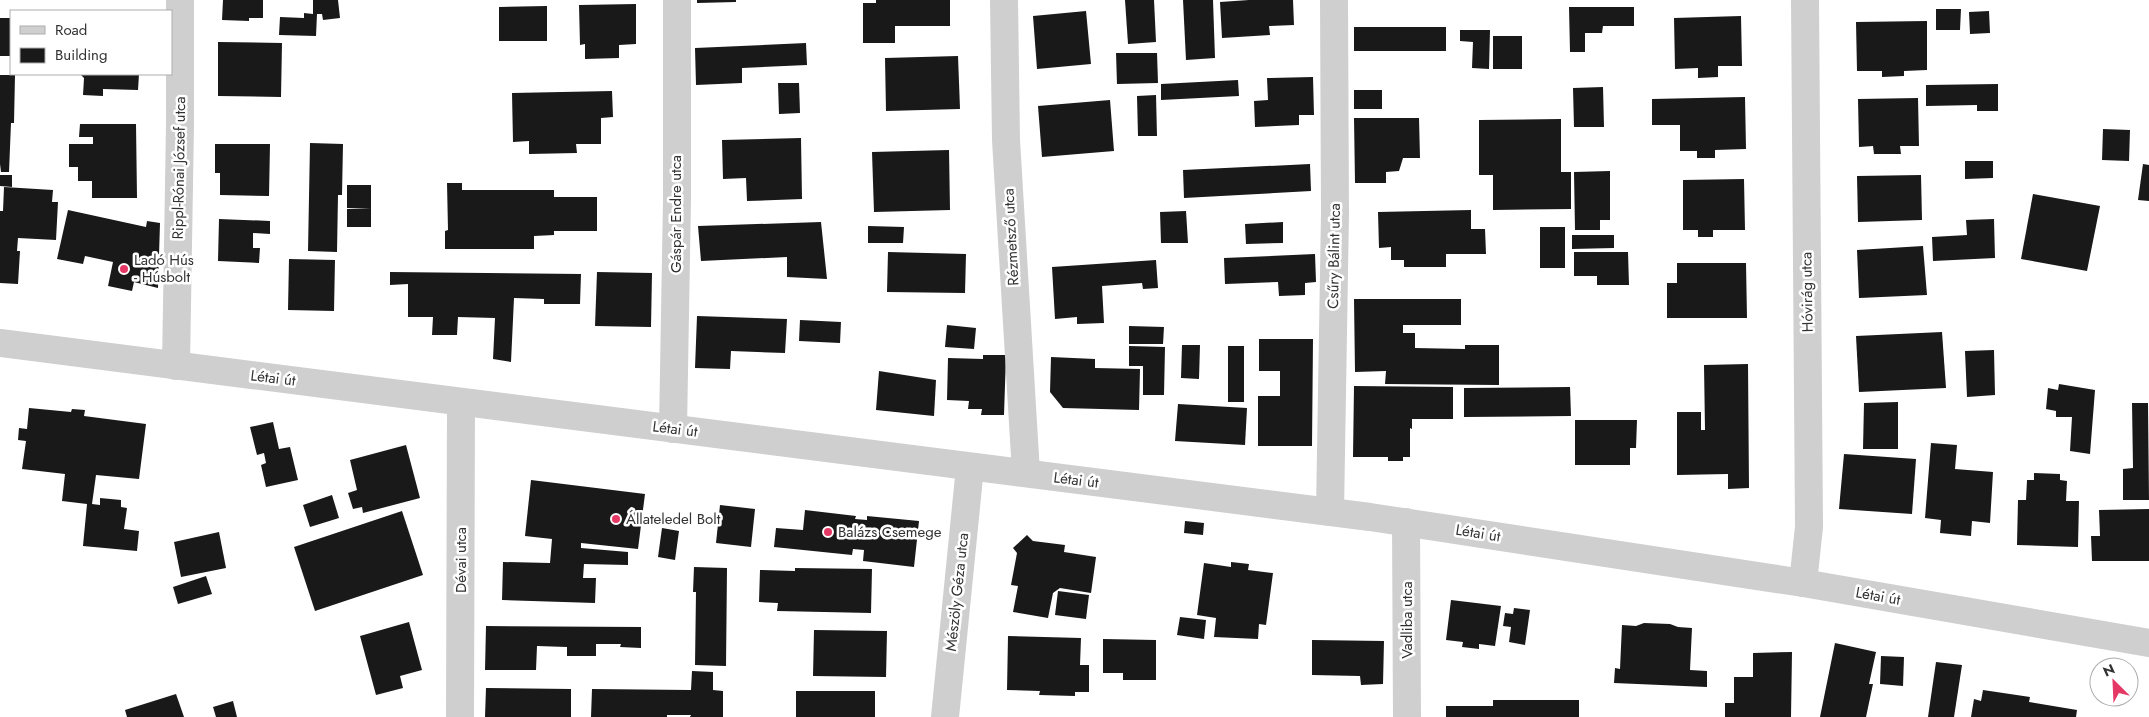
<svg xmlns="http://www.w3.org/2000/svg" width="2149" height="717" font-family="Jost,sans-serif">
	<style>
		.building { fill: #191919 }
		.lines { fill: none; stroke-linecap: round; stroke-linejoin: round }
		.minor { stroke: #cfcfcf; stroke-width: 28 }
		.poi-dot { fill: #e53865; stroke: #fff; stroke-width: 2 }
		.labels { text-anchor: middle; stroke-width: 5; stroke-linejoin: round; paint-order: stroke }
		.street-label { font-size: 15px; fill: #323232; stroke: #fff }
		.poi-label { font-size: 15px; fill: #323232; stroke: #fff; text-anchor: start }
	</style>
	<rect width="100%" height="100%" fill="#fff"/>
	<g class="building">
		<polygon points="223,0 263,0 263,18 249,18 249,21 222,20"/>
		<polygon points="313,0 338,0 340,18 323,20 322,14 317,14 316,36 279,35 280,17 304,18 304,13 313,14"/>
		<polygon points="697,0 736,0 736,2 697,3"/>
		<polygon points="876,0 950,0 950,26 895,26 895,43 863,43 863,3 876,3"/>
		<polygon points="1125,0 1154,0 1156,42 1128,44"/>
		<polygon points="1183,0 1213,0 1215,58 1186,60"/>
		<polygon points="1249,0 1293,0 1294,25 1269,26 1270,35 1222,38 1220,2"/>
		<polygon points="636,4 636,44 619,45 619,58 585,59 585,44 580,45 579,5"/>
		<polygon points="547,6 547,41 499,41 499,7"/>
		<polygon points="1569,7 1634,7 1634,26 1603,26 1602,33 1585,33 1585,52 1570,52"/>
		<polygon points="1936,9 1961,9 1960,30 1936,30"/>
		<polygon points="1086,11 1091,64 1037,69 1033,16"/>
		<polygon points="1989,11 1990,33 1970,34 1969,12"/>
		<polygon points="1741,16 1742,66 1718,66 1718,77 1698,78 1698,68 1675,69 1674,18"/>
		<rect x="0" y="18" width="11" height="38"/>
		<polygon points="1927,21 1927,70 1904,71 1904,76 1882,77 1882,71 1857,71 1856,22"/>
		<rect x="1354" y="27" width="92" height="24"/>
		<polygon points="1460,30 1490,30 1489,69 1472,68 1473,42 1460,41"/>
		<rect x="1493" y="36" width="29" height="33"/>
		<polygon points="218,42 282,43 281,97 218,96"/>
		<polygon points="806,43 807,65 742,68 742,83 696,85 695,48"/>
		<polygon points="1116,53 1157,53 1158,83 1117,84"/>
		<polygon points="958,56 960,109 886,111 885,58"/>
		<polygon points="80,74 139,74 138,90 103,89 103,96 83,95 84,78"/>
		<polygon points="0,75 15,75 14,123 11,123 9,172 1,172 0,164"/>
		<polygon points="1313,77 1314,115 1299,115 1299,125 1255,127 1254,101 1268,100 1267,78"/>
		<polygon points="1238,80 1239,96 1161,100 1161,84"/>
		<polygon points="778,83 799,83 800,113 779,114"/>
		<polygon points="1998,84 1998,111 1977,111 1977,105 1926,106 1926,85"/>
		<polygon points="1603,87 1604,127 1574,127 1573,88"/>
		<rect x="1354" y="90" width="28" height="19"/>
		<polygon points="612,91 613,117 601,118 601,144 576,144 577,153 529,154 529,141 513,142 512,93"/>
		<polygon points="1156,95 1157,136 1138,136 1137,96"/>
		<polygon points="1745,97 1746,149 1715,150 1715,158 1697,158 1697,151 1680,151 1680,125 1652,125 1652,99"/>
		<polygon points="1918,98 1919,146 1900,146 1901,154 1874,154 1873,146 1859,147 1858,99"/>
		<polygon points="1110,100 1114,151 1042,157 1038,106"/>
		<polygon points="1354,118 1419,118 1420,158 1403,158 1399,171 1386,172 1386,183 1355,183"/>
		<polygon points="1561,119 1561,172 1571,172 1571,209 1493,210 1493,175 1479,175 1479,120"/>
		<polygon points="80,124 136,124 137,198 92,198 92,181 78,181 78,167 69,167 69,144 93,144 93,137 79,137"/>
		<polygon points="2103,129 2130,130 2129,161 2102,160"/>
		<polygon points="801,138 802,199 747,201 746,178 723,179 722,140"/>
		<polygon points="310,143 343,144 342,195 338,195 337,252 308,251"/>
		<polygon points="215,144 270,144 269,196 220,195 220,173 215,173"/>
		<polygon points="949,150 950,210 874,212 872,152"/>
		<polygon points="1965,161 1993,161 1993,178 1965,179"/>
		<polygon points="1310,164 1311,191 1184,198 1183,170"/>
		<polygon points="2143,164 2149,165 2149,201 2138,200"/>
		<polygon points="1610,171 1610,220 1600,220 1600,230 1575,230 1574,172"/>
		<polygon points="0,175 12,175 12,187 0,186"/>
		<polygon points="1921,175 1922,220 1858,222 1857,176"/>
		<polygon points="1744,179 1745,230 1713,230 1713,237 1698,237 1698,230 1683,230 1683,180"/>
		<polygon points="447,183 462,183 462,190 554,190 554,197 597,197 597,231 554,231 554,235 534,236 534,249 445,249 445,231 448,230"/>
		<rect x="347" y="185" width="24" height="23"/>
		<polygon points="4,187 53,190 52,202 58,202 56,240 18,238 17,251 20,251 18,284 0,283 0,211 3,211"/>
		<polygon points="2033,194 2100,206 2087,271 2021,259"/>
		<polygon points="371,208 371,227 347,227 347,209"/>
		<polygon points="68,210 146,227 147,221 160,223 158,288 134,282 132,291 108,286 113,262 85,256 83,264 57,259"/>
		<polygon points="1471,210 1471,229 1485,229 1486,254 1446,254 1446,267 1404,267 1404,260 1391,260 1391,247 1379,248 1378,212"/>
		<polygon points="1186,211 1188,243 1161,243 1160,212"/>
		<polygon points="219,219 270,221 270,234 253,233 253,248 260,248 259,263 218,261"/>
		<polygon points="1994,219 1995,258 1933,261 1932,237 1967,235 1966,220"/>
		<polygon points="821,222 827,279 787,277 787,257 701,261 698,226"/>
		<polygon points="1283,222 1283,243 1246,244 1245,224"/>
		<polygon points="868,226 904,227 903,243 868,243"/>
		<rect x="1540" y="227" width="25" height="41"/>
		<polygon points="1572,235 1614,235 1614,248 1572,249"/>
		<polygon points="1923,246 1927,295 1859,298 1857,250"/>
		<polygon points="888,252 966,254 965,293 887,292"/>
		<polygon points="1574,252 1628,252 1629,285 1597,285 1597,276 1574,276"/>
		<polygon points="1315,254 1316,282 1305,283 1305,295 1279,296 1278,282 1225,284 1224,258"/>
		<polygon points="289,259 335,260 334,311 288,310"/>
		<polygon points="1156,260 1158,288 1143,289 1142,283 1102,286 1104,323 1077,324 1077,317 1055,319 1052,267"/>
		<polygon points="1677,263 1746,263 1747,318 1667,318 1667,283 1677,283"/>
		<polygon points="390,272 581,274 580,304 544,304 544,299 514,298 511,362 493,359 495,318 458,317 457,335 432,335 433,317 408,317 408,284 390,285"/>
		<polygon points="597,272 652,273 651,327 595,326"/>
		<polygon points="1354,299 1461,299 1461,325 1403,325 1403,333 1415,333 1415,348 1465,349 1465,345 1499,345 1499,385 1385,384 1386,371 1355,372"/>
		<polygon points="697,316 787,319 785,353 731,351 730,369 695,368"/>
		<polygon points="800,320 841,322 840,343 799,341"/>
		<polygon points="947,325 976,328 974,349 945,347"/>
		<polygon points="1129,326 1164,327 1163,344 1129,344"/>
		<polygon points="1942,332 1946,388 1859,392 1856,336"/>
		<polygon points="1259,339 1313,339 1312,446 1258,446 1258,396 1280,396 1280,371 1259,371"/>
		<polygon points="1182,345 1200,345 1199,379 1181,378"/>
		<polygon points="1129,346 1165,347 1164,395 1143,395 1143,366 1129,366"/>
		<rect x="1228" y="346" width="16" height="56"/>
		<polygon points="1994,350 1995,395 1967,397 1965,351"/>
		<polygon points="983,355 1006,355 1004,415 981,415 982,409 968,409 969,401 947,400 948,358 983,359"/>
		<polygon points="1051,357 1095,359 1095,368 1140,369 1139,410 1063,408 1050,392"/>
		<polygon points="1748,364 1749,488 1728,489 1728,474 1677,475 1677,412 1701,412 1701,430 1705,430 1704,365"/>
		<polygon points="879,371 936,380 934,416 876,410"/>
		<polygon points="2059,384 2095,390 2090,454 2070,451 2072,417 2056,417 2056,411 2046,409 2048,388 2058,390"/>
		<polygon points="1354,386 1453,387 1453,419 1412,419 1412,429 1410,428 1410,457 1403,457 1403,461 1388,461 1388,457 1353,457"/>
		<polygon points="1570,387 1571,416 1464,417 1464,388"/>
		<polygon points="1898,402 1898,449 1863,449 1864,403"/>
		<polygon points="2132,403 2148,403 2149,500 2123,500 2123,469 2133,468"/>
		<polygon points="1178,404 1247,408 1245,445 1175,441"/>
		<polygon points="29,408 71,412 72,409 85,410 84,416 146,424 139,479 96,475 92,504 100,505 100,498 121,500 121,507 127,508 124,529 139,531 137,551 83,546 87,504 62,501 65,474 22,469 26,441 18,440 19,428 27,429"/>
		<polygon points="1575,420 1637,420 1636,448 1630,448 1630,465 1575,465"/>
		<polygon points="273,422 279,449 290,447 298,480 266,487 261,465 266,463 264,453 257,455 250,427"/>
		<polygon points="1931,443 1957,445 1955,469 1993,472 1990,523 1972,521 1971,536 1940,533 1941,520 1925,518"/>
		<polygon points="406,445 420,498 363,513 362,507 353,509 348,493 357,490 350,460"/>
		<polygon points="1844,454 1916,459 1912,514 1839,509"/>
		<polygon points="2034,473 2060,474 2060,480 2067,481 2066,501 2079,501 2078,547 2017,545 2018,500 2026,500 2027,480 2034,480"/>
		<polygon points="531,480 645,494 638,549 581,543 581,548 628,552 628,565 584,564 583,578 596,578 595,603 502,600 503,562 550,563 552,539 525,536"/>
		<polygon points="332,495 339,518 310,527 303,505"/>
		<polygon points="720,505 755,509 751,547 716,543"/>
		<polygon points="2149,509 2149,561 2092,561 2091,536 2100,536 2099,510"/>
		<polygon points="805,510 856,516 855,519 867,520 867,516 919,521 914,567 863,561 864,550 853,549 852,555 774,547 776,528 803,530"/>
		<polygon points="402,511 423,575 315,611 294,547"/>
		<polygon points="1185,521 1204,523 1203,535 1184,533"/>
		<polygon points="662,528 679,531 675,560 658,557"/>
		<polygon points="219,532 226,568 181,577 174,542"/>
		<polygon points="1027,535 1033,541 1065,545 1064,552 1096,557 1091,593 1060,588 1053,593 1048,618 1013,612 1018,586 1011,585 1017,553 1013,548"/>
		<polygon points="1231,562 1249,564 1248,570 1273,573 1266,625 1259,624 1258,639 1214,637 1216,618 1197,615 1204,563 1231,567"/>
		<polygon points="694,567 727,568 726,666 695,665 696,592 693,592"/>
		<polygon points="795,568 872,569 871,613 777,611 778,603 759,602 760,570 795,571"/>
		<polygon points="206,576 212,594 178,604 173,587"/>
		<polygon points="1058,591 1089,595 1086,619 1055,615"/>
		<polygon points="1451,600 1501,606 1495,646 1479,644 1479,649 1462,647 1463,642 1446,640"/>
		<polygon points="1514,608 1530,610 1525,645 1509,642 1511,627 1503,626 1505,613 1513,614"/>
		<polygon points="1180,617 1206,620 1204,639 1177,635"/>
		<polygon points="409,622 422,670 400,676 403,688 376,695 360,636"/>
		<polygon points="1644,623 1670,624 1678,627 1692,628 1690,670 1707,671 1707,687 1614,683 1615,668 1620,669 1622,625 1636,626"/>
		<polygon points="486,626 641,627 641,648 620,647 621,644 596,644 596,656 567,656 567,647 537,646 536,670 485,670"/>
		<polygon points="814,630 887,631 886,677 813,676"/>
		<polygon points="1008,636 1081,638 1080,665 1089,665 1089,692 1075,692 1075,696 1039,695 1040,691 1007,690"/>
		<polygon points="1103,639 1156,640 1156,680 1123,680 1123,673 1103,673"/>
		<polygon points="1312,640 1384,641 1383,684 1361,685 1360,676 1312,675"/>
		<polygon points="1835,643 1876,652 1869,684 1873,684 1866,717 1820,717"/>
		<polygon points="1792,652 1791,717 1725,717 1725,703 1734,703 1734,677 1753,677 1753,653"/>
		<polygon points="1881,656 1904,657 1903,686 1880,684"/>
		<polygon points="1936,662 1962,665 1954,717 1928,717"/>
		<polygon points="692,671 713,672 713,690 723,691 723,717 690,717 691,715 667,715 667,717 591,717 592,689 691,690"/>
		<polygon points="486,688 571,689 571,717 485,717"/>
		<polygon points="1983,690 2030,697 2029,702 2077,710 2076,717 1971,717 1974,699 1981,701"/>
		<rect x="796" y="691" width="79" height="26"/>
		<polygon points="176,694 184,717 127,717 125,710"/>
		<polygon points="1493,700 1579,700 1579,717 1446,717 1446,706 1493,706"/>
		<polygon points="233,701 237,717 216,717 213,707"/>
	</g>
	<g class="lines">
		<g class="minor">
			<polyline points="1004,0 1006,140 1026,473"/>
			<polyline points="0,343 1370,517 1803,583 2149,643"/>
			<polyline points="176,366 180,124 180,0"/>
			<polyline points="673,429 677,199 677,0"/>
			<polyline points="1330,512 1335,213 1334,0"/>
			<polyline points="1406,522 1407,717"/>
			<polyline points="1803,583 1809,527 1805,0"/>
			<polyline points="460,717 461,402"/>
			<polyline points="945,717 970,467"/>
		</g>
	</g>
	<g class="poi-dot">
		<circle cx="124" cy="269" r="5"/>
		<circle cx="616" cy="519" r="5"/>
		<circle cx="828" cy="532" r="5"/>
	</g>
	<g class="labels">
		<g class="street-label">
			<text transform="translate(179 168) rotate(-89)" y="5">Rippl-Rónai József utca</text>
			<text transform="translate(676 214) rotate(-90)" y="5">Gáspár Endre utca</text>
			<text transform="translate(1011 237) rotate(-93)" y="5">Rézmetsző utca</text>
			<text transform="translate(1334 256) rotate(-89)" y="5">Csűry Bálint utca</text>
			<text transform="translate(1807 292) rotate(-91)" y="5">Hóvirág utca</text>
			<text transform="translate(273 378) rotate(7)" y="5">Létai út</text>
			<text transform="translate(675 429) rotate(7)" y="5">Létai út</text>
			<text transform="translate(1076 480) rotate(7)" y="5">Létai út</text>
			<text transform="translate(1478 533) rotate(9)" y="5">Létai út</text>
			<text transform="translate(461 560) rotate(-90)" y="5">Dévai utca</text>
			<text transform="translate(957 592) rotate(-84)" y="5">Mészöly Géza utca</text>
			<text transform="translate(1878 596) rotate(10)" y="5">Létai út</text>
			<text transform="translate(1407 620) rotate(-90)" y="5">Vadliba utca</text>
		</g>
		<g class="poi-label">
			<text x="134" y="265">Ladó Hús<tspan x="134" dy="17">- Húsbolt</tspan></text>
			<text x="626" y="524">Állateledel Bolt</text>
			<text x="838" y="537">Balázs Csemege</text>
		</g>
	</g>
	<rect x="10" y="10" width="162" height="65" fill="#ffffff" stroke="#adadad"/>
	<rect x="20" y="26" width="25" height="8" fill="#cfcfcf" stroke="#adadad"/>
	<text x="55" y="35" font-size="15" fill="#323232">Road</text>
	<rect x="20" y="48" width="25" height="15" fill="#191919" stroke="#adadad"/>
	<text x="55" y="60" font-size="15" fill="#323232">Building</text>
	<g transform="translate(2114 682) rotate(336)"><circle r="24" fill="#ffffff" stroke="#adadad"/>
	<path d="M0-4L9 19L0 12L-9 19Z" fill="#e53865"/>
	<text y="-8" font-size="14" font-weight="bold" text-anchor="middle" fill="#323232">N</text>
	</g>
</svg>
